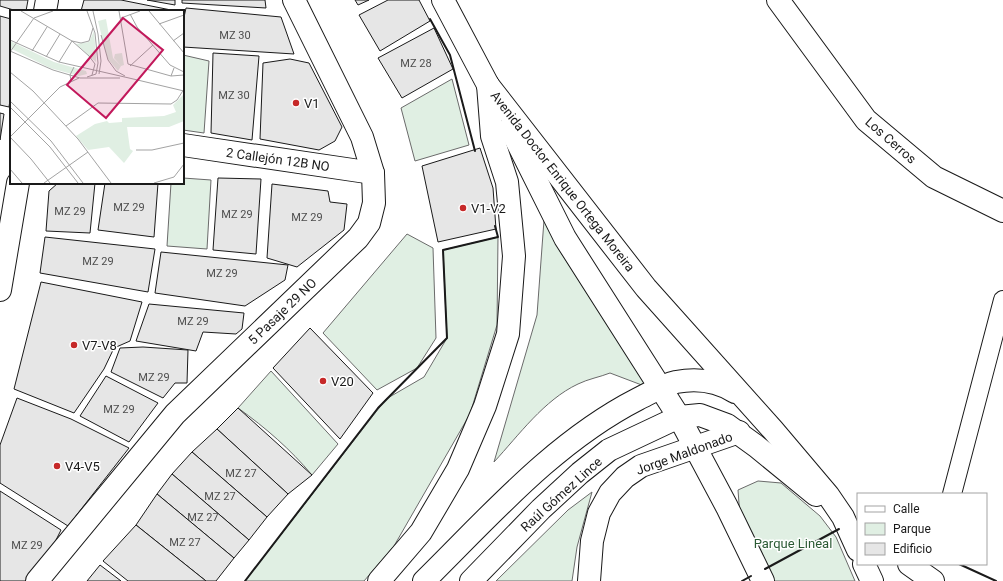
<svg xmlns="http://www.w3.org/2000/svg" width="1003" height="581" font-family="Roboto,sans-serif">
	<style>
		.green { fill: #e0efe3; stroke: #6a6a6a }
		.building { fill: #e6e6e6; stroke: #1a1a1a }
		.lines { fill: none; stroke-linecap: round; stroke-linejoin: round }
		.pedestrian-casing { stroke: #1a1a1a; stroke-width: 20 }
		.minor-casing { stroke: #1a1a1a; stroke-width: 24 }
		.tertiary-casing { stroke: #1a1a1a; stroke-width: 24 }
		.secondary-casing { stroke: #1a1a1a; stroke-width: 24 }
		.pedestrian { stroke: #fff; stroke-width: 18 }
		.minor { stroke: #fff; stroke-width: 22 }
		.tertiary { stroke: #fff; stroke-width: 22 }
		.secondary { stroke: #fff; stroke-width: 22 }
		.wall { stroke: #1a1a1a; stroke-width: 2 }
		.poi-dot { fill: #c62828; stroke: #fff; stroke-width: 1.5 }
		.labels { text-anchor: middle; stroke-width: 3; stroke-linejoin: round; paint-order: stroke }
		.number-label { font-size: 11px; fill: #4d4d4d }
		.poi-label { font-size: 13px; fill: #1a1a1a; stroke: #fff; text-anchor: start }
		.street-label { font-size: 13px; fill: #1a1a1a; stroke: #fff }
		.park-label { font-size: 13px; fill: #2b5a34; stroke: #fff }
		.inset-road { fill: none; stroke: #a3a3a3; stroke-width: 1 }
		.view { fill: #c2185b; fill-opacity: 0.15; stroke: #c2185b; stroke-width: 2 }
		.inset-edge { fill: none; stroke: #1a1a1a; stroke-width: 2 }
	</style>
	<rect width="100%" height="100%" fill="#fff"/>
	<g class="green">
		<polygon points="183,55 209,61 204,133 183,130"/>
		<polygon points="452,79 469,145 415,161 401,108"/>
		<polygon points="183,178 211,180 207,249 167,246 171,183 183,183"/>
		<path d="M 544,220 L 560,251 L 647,387 L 610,373 C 600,377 588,379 578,384 C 544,400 519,435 494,462 L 537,315 Z"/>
		<polygon points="407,234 433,248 436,338 417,368 377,390 323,333"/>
		<polygon points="498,237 497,325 470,414 394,546 364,581 245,581 386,399 424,377 447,338 443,250"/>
		<path d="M 271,371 L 338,444 L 312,475 C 290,449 266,428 238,408 Z"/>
		<polygon points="758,481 781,483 820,516 836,537 855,581 770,581 740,517 738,490"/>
		<polygon points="592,492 577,547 572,581 496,581 568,510"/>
	</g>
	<g class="building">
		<polygon points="0,0 28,0 26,11 17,11 0,6"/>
		<polygon points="84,0 121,0 176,11 81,11"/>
		<polygon points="147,0 175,0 175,5"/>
		<polygon points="182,0 265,0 266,8 182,3"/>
		<polygon points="355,0 369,0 358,5"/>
		<polygon points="388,0 419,0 430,21 380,51 359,15"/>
		<polygon points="186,8 281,17 294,54 183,47 183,22"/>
		<polygon points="0,16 11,19 11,93 9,107 0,105"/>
		<polygon points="434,28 453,69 402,98 378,58"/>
		<polygon points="213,53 259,56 252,140 211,133"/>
		<polygon points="290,59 309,63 342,127 335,141 319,150 260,139 263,63"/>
		<polygon points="0,113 4,114 0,140"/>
		<polygon points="480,148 493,188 496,229 438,242 422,166"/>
		<polygon points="218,178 261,179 256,254 213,250"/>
		<polygon points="58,183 95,183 90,233 46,231 49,191"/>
		<polygon points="105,183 158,183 154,237 98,230"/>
		<polygon points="272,184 328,191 330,202 347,204 344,230 297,267 267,258"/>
		<polygon points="45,237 155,249 148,292 40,273"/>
		<polygon points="161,252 288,265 285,280 245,306 155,293"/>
		<polygon points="41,282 142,302 130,341 114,348 104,369 74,413 14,389"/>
		<polygon points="149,304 244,313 242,329 236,334 203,332 196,351 136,341"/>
		<polygon points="310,328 373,393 340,439 273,368"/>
		<polygon points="143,347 188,350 187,383 175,383 163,398 111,372 120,348"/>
		<polygon points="106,376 158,403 129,442 80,416"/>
		<polygon points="17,398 71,419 129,448 68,526 0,483 0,445"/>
		<polygon points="238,408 312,475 288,494 217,429"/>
		<polygon points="217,429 288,494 267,517 192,452"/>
		<polygon points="192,452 267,517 249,540 172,474"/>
		<polygon points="172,474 249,540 234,558 157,494"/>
		<polygon points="0,491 61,530 46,560 25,581 0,581"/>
		<polygon points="157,494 234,558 216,581 206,581 136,525"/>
		<polygon points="136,525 206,581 128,581 103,561"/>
		<polygon points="100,565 121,581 87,581"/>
	</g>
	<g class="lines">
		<g class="pedestrian-casing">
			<polyline id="pedestrian" points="952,494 1003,300"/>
		</g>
		<g class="minor-casing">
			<g id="minor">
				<polyline points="778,0 866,120 934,177 1003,211"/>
				<polyline points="45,11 47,0"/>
				<polyline points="183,145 373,173"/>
				<polyline points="0,290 18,183"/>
				<polyline points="37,581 175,414 358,238 369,223 374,203 373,173 362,137 294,0"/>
				<polyline points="589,581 592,541 599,513 610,493 625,477 641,466 739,432"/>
			</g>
		</g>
		<g class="tertiary-casing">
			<g id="tertiary">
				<polyline points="443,0 488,85"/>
				<polyline points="909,564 933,581"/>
			</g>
		</g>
		<g class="secondary-casing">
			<g id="secondary">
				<polyline points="488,85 646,288 773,430 828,495 843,517 858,550"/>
				<polyline points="510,128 565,238 679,417 727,507 763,581"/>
				<polyline points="864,564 872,581"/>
				<polyline points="379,581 421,532 458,469 485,406 508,334 514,256 507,182 492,136 488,85"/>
				<path d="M 424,581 C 490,516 554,442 638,399 C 650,393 663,385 676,382 C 697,378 716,380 735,392"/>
				<polyline points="471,581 541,509 580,473 609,450 679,417 700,415 727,425 756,446 816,495"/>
			</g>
		</g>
		<use href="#pedestrian" class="pedestrian"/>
		<use href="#minor" class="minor"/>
		<use href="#tertiary" class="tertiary"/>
		<use href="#secondary" class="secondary"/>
		<g class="wall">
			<polyline points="430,19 450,55 475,151"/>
			<polyline points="959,564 996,581"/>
			<polyline points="765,569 839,529"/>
			<polyline points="245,581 378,408 447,338 443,250 498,237 495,226"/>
			<polyline points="742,581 751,576"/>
		</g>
	</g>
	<g class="poi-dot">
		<circle cx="296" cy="103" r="4"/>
		<circle cx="463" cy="208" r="4"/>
		<circle cx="74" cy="345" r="4"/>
		<circle cx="323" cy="381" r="4"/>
		<circle cx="57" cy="466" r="4"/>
	</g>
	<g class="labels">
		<g class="number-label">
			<text x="235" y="39">MZ 30</text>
			<text x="416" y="67">MZ 28</text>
			<text x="234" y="99">MZ 30</text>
			<text x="129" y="211">MZ 29</text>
			<text x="70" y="215">MZ 29</text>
			<text x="237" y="218">MZ 29</text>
			<text x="307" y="221">MZ 29</text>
			<text x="98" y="265">MZ 29</text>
			<text x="222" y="277">MZ 29</text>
			<text x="193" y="325">MZ 29</text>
			<text x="154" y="381">MZ 29</text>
			<text x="119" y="413">MZ 29</text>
			<text x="241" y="477">MZ 27</text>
			<text x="220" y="500">MZ 27</text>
			<text x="203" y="521">MZ 27</text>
			<text x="185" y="546">MZ 27</text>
			<text x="27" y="549">MZ 29</text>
		</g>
		<g class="poi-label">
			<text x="304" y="108">V1</text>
			<text x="471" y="213">V1-V2</text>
			<text x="82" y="350">V7-V8</text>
			<text x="331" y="386">V20</text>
			<text x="65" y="471">V4-V5</text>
		</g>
		<g class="street-label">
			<text transform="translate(891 140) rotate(41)" y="5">Los Cerros</text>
			<text transform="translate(278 159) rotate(8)" y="5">2 Callejón 12B NO</text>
			<text transform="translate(563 181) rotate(52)" y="5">Avenida Doctor Enrique Ortega Moreira</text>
			<text transform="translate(282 311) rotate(-44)" y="5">5 Pasaje 29 NO</text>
			<text transform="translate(684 453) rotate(-20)" y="5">Jorge Maldonado</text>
			<text transform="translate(561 494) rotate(-42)" y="5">Raúl Gómez Lince</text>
		</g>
		<g class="park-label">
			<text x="793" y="548">Parque Lineal</text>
		</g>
	</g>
	<g transform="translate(10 10)">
		<rect width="174" height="174" fill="#fff"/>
		<path d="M 96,9 L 103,48 L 111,56 L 108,61 L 98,49 L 94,36 L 88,11 ZM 84,21 L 86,46 L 86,52 L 66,34 L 79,32 ZM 0,31 L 44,52 L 76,61 L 77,64 L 69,66 L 40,58 L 0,38 ZM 112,43 L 114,55 L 111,56 L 104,48 L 105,44 ZM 174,84 L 174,111 L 159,117 L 117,117 L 120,139 L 123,141 L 114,153 L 99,137 L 78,140 L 66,126 L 85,114 L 97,111 L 99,113 L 112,112 L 112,108 L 154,106 L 166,102 L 163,95 Z" fill="#e0efe3"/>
		<path class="inset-road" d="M 11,1 L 62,31 L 79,46 L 85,54 L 82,65M 83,1 L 88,24 L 91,51 L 89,64M 109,1 L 118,54 L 161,66 L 164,58M 139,1 L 174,43M 120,4 L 127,17 L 160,55 L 174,62M 24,8 L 43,1M 111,8 L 130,1M 149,14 L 174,5M 91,25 L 98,50 L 106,61 L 115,66M 0,30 L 49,52 L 119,68M 62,31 L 71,33 L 79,31 L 83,18M 163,31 L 174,23M 0,41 L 43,60 L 70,68 L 110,68M 22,41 L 37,17M 0,42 L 24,8M 36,47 L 50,24M 49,52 L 62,31M 120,56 L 143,35M 0,62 L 23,81 L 68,129 L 101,173M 161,66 L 174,65M 77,67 L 86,64 L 88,53 L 85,23 L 77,1M 119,68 L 174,81M 61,70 L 60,65 L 64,57M 0,91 L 41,131 L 73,173M 0,97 L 40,137 L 68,173M 56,116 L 88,93 L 161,94 L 167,90 L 174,79M 126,140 L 142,140 L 174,133M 0,159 L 12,173M 34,173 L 78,142M 40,173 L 21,149 L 0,127 L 50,77 L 69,68M 144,173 L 164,167 L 174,154"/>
		<path class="view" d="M 113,8 L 153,40 L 96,108 L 57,75 Z"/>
		<rect width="174" height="174" class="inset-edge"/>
	</g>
	<rect x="857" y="493" width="130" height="72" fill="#ffffff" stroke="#a3a3a3"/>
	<rect x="865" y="506" width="20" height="6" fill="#ffffff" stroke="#a3a3a3"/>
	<text x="893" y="513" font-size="12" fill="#1a1a1a">Calle</text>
	<rect x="865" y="523" width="20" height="12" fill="#e0efe3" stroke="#a3a3a3"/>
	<text x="893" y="533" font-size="12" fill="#1a1a1a">Parque</text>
	<rect x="865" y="543" width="20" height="12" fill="#e6e6e6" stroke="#a3a3a3"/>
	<text x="893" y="553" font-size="12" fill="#1a1a1a">Edificio</text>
</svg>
